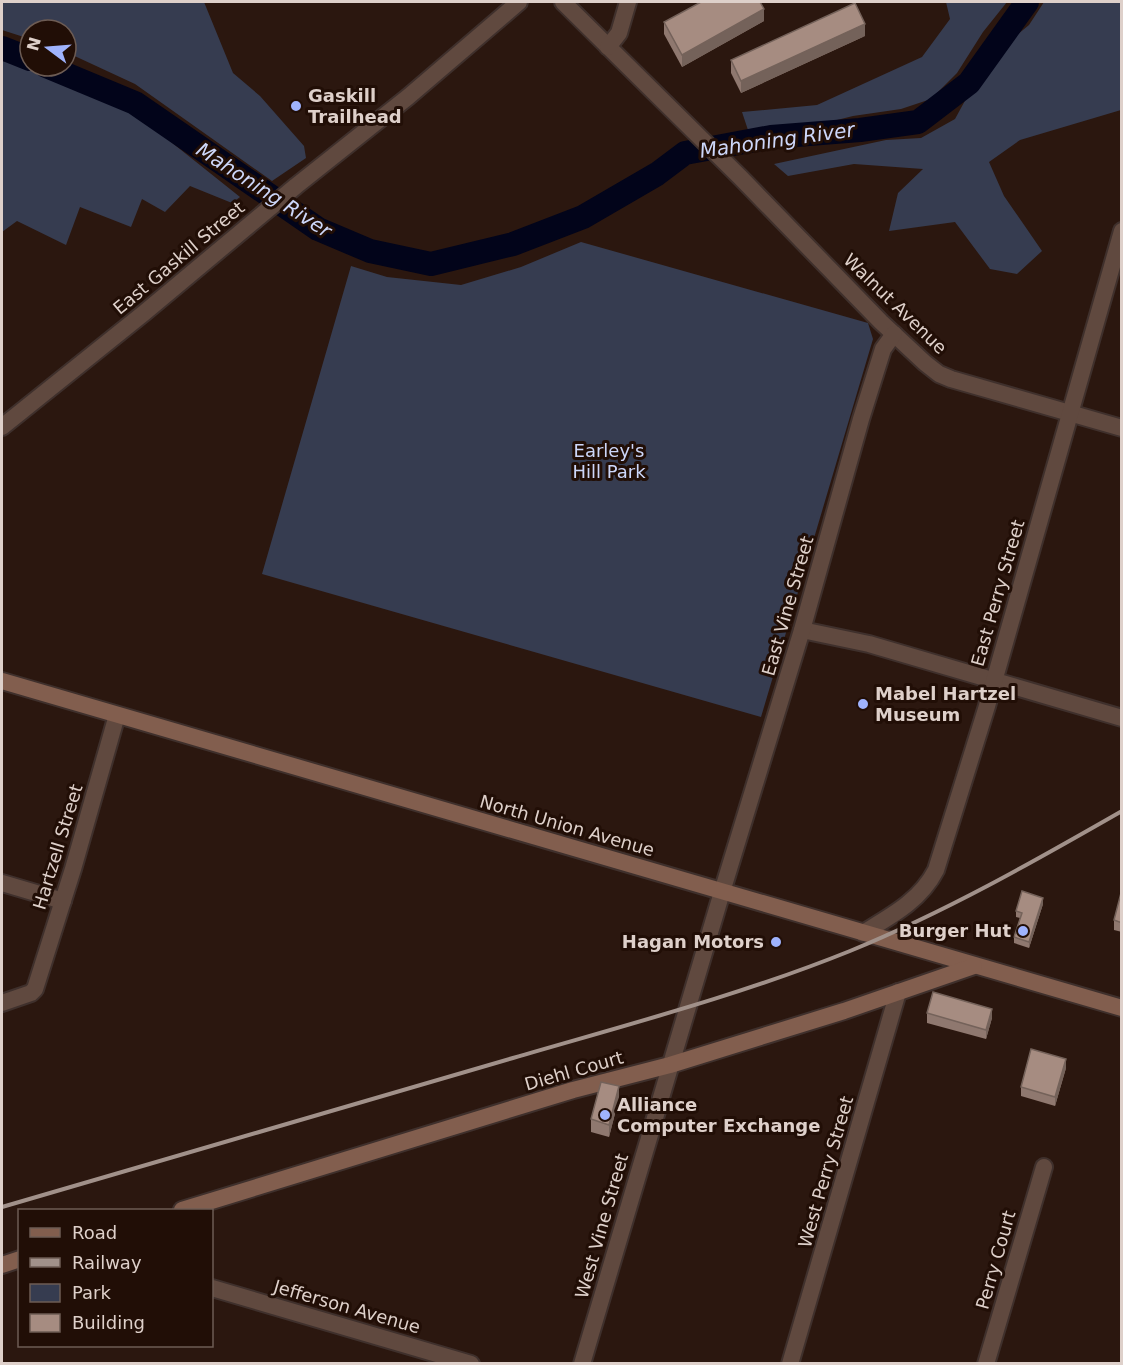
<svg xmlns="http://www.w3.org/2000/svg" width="1123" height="1365" font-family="'DejaVu Sans',sans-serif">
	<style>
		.green { fill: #363c50 }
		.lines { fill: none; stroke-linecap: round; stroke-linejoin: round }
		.river { stroke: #02041a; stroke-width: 24 }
		.minor-casing { stroke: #3f302c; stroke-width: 20 }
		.tertiary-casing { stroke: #3f302c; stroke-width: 20 }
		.secondary-casing { stroke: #3f302c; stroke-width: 20 }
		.minor { stroke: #60493f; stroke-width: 16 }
		.tertiary { stroke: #60493f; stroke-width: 16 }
		.secondary { stroke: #825e4e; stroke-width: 16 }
		.rail { stroke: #a1918a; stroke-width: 4 }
		.wall { fill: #8f786f }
		.shaded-wall { fill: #74625a }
		.building { fill: #a68c81; stroke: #74625a; stroke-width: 1.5 }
		.poi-dot { fill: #9fb3fd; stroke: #210e06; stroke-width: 2 }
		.labels { text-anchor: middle; stroke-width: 6; stroke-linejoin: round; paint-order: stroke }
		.poi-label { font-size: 18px; font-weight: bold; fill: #ded0ca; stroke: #210e06; text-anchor: start }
		.street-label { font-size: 18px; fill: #ded0ca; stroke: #210e06 }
		.park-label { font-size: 18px; fill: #cdd7fa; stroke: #210e06 }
		.water-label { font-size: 20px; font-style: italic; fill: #cdd7fa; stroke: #210e06 }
	</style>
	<rect width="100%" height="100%" fill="#2b170f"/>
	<g class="green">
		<polygon points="2,2 204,2 233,73 260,96 304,146 306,158 272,181 135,84 66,52 66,30 30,30 30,39 2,30"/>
		<polygon points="946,2 1007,2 983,32 957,73 931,99 901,109 853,116 817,125 748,130 742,112 817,105 922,57 950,19"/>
		<polygon points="1044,2 1121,2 1121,110 1020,140 989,162 1004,196 1042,251 1017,274 990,269 955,222 889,231 898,193 923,169 854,164 788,176 774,164 886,140 921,138 955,119 967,97 1005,45 1029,25"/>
		<polygon points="2,61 20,64 112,101 156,130 240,197 232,203 190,186 165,212 142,199 131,227 80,207 66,245 17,221 2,232"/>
		<polygon points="581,242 868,323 873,339 761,717 262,574 351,266 387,277 461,285 521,267"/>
	</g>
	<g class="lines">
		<g class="river">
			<polyline points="2,48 30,59"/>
			<polyline points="46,66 135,103 318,229 370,251 431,264 513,244 583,217 657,174 685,153 771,137 860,130 918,122 969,83 1027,2"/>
		</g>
		<g class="minor-casing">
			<g id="minor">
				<polyline points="563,2 741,178 881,322 925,363 939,374 951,379 1122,428"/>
				<polyline points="608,47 619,33 628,2"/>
				<polyline points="2,427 144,313 296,186 408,97 519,2"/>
				<polyline points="802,630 869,644 1122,718"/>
				<polyline points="2,883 63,901"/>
				<polyline points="722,892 802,630 861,419 883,349 894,334"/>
				<path d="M 863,933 C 891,916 920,901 936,870 L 987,706 L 1122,231"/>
				<polyline points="2,1003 31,993 35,989 73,869 117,715"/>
				<polyline points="212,1288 471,1364"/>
				<polyline points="790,1364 898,992"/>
				<polyline points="986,1364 1044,1167"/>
			</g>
		</g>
		<g class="tertiary-casing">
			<polyline id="tertiary" points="582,1364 722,892"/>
		</g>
		<g class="secondary-casing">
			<g id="secondary">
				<polyline points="2,681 1122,1008"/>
				<polyline points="182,1210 573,1090 670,1065 844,1011 974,966"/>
				<polyline points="2,1265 20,1259"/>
			</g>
		</g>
		<use href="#minor" class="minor"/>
		<use href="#tertiary" class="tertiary"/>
		<use href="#secondary" class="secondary"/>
		<path class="rail" d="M 2,1207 C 172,1157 343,1108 513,1058 C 626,1025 741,995 850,951 C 945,912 1033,862 1122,811"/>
	</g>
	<g class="wall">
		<polygon points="764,21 682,67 664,34 664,22"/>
		<polygon points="865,36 741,93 731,73 731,60"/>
		<polygon points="1122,893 1122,932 1114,930 1114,920"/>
		<polygon points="1043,904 1029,948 1014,943 1014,937 1020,918 1016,917 1016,911"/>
		<polygon points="927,1013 992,1018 986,1039 927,1023"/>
		<polygon points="1066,1068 1055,1106 1021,1096 1021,1087"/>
		<polygon points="619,1098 609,1137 591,1132 591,1119"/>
	</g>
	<g class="shaded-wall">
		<polygon points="764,9 764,21 682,67 682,55"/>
		<polygon points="865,24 865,36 741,93 741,81"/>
		<polygon points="1043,898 1043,904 1029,948 1029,942"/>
		<polygon points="992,1009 992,1018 986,1039 986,1030"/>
		<polygon points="1066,1059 1066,1068 1055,1106 1055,1097"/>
		<polygon points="619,1086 619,1098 609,1137 609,1125"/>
	</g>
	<g class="building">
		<polygon points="701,2 760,2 764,9 682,55 664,22"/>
		<polygon points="855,3 865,24 741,81 731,60"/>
		<polygon points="1022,891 1043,898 1029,942 1014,937 1022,913 1016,911"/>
		<polygon points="1121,893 1122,893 1122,923 1114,920"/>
		<polygon points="933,992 992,1009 986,1030 927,1013"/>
		<polygon points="1031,1049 1066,1059 1055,1097 1021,1087"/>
		<polygon points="601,1082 619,1086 609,1125 591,1119"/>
	</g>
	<g class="poi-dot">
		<circle cx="296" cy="106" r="6"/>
		<circle cx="863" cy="704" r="6"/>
		<circle cx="1023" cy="931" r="6"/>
		<circle cx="776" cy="942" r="6"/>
		<circle cx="605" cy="1115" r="6"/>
	</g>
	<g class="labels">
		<g class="poi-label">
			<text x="308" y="102">Gaskill<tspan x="308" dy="21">Trailhead</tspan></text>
			<text x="875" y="700">Mabel Hartzel<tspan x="875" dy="21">Museum</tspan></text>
			<text x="1011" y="937" text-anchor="end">Burger Hut</text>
			<text x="764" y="948" text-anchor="end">Hagan Motors</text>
			<text x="617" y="1111">Alliance<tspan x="617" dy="21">Computer Exchange</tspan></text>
		</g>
		<g class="street-label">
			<text transform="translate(179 258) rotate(-40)" y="6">East Gaskill Street</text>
			<text transform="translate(895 304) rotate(44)" y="6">Walnut Avenue</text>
			<text transform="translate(998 593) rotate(-74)" y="6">East Perry Street</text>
			<text transform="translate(788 606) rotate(-74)" y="6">East Vine Street</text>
			<text transform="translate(567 826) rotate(16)" y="6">North Union Avenue</text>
			<text transform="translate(58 847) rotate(-73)" y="6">Hartzell Street</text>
			<text transform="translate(574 1071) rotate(-16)" y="6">Diehl Court</text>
			<text transform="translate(826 1172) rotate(-74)" y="6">West Perry Street</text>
			<text transform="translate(602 1226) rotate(-74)" y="6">West Vine Street</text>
			<text transform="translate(996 1260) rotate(-74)" y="6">Perry Court</text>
			<text transform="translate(347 1307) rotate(16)" y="6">Jefferson Avenue</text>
		</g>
		<g class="park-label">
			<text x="609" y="457">Earley's<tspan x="609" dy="21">Hill Park</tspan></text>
		</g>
		<g class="water-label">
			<text transform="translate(777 140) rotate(-8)" y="7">Mahoning River</text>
			<text transform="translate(264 190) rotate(33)" y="7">Mahoning River</text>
		</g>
	</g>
	<rect width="1123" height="1365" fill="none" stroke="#ded0ca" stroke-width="6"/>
	<rect x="18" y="1209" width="195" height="138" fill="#210e06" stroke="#6d5c54" stroke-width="1.5"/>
	<rect x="30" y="1228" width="30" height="9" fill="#825e4e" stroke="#6d5c54" stroke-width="1.5"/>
	<text x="72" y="1239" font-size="18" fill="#ded0ca">Road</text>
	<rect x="30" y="1258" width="30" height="9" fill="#a1918a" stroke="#6d5c54" stroke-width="1.5"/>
	<text x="72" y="1269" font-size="18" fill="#ded0ca">Railway</text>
	<rect x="30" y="1284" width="30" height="18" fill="#363c50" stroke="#6d5c54" stroke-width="1.5"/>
	<text x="72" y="1299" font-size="18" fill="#ded0ca">Park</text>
	<rect x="30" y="1314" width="30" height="18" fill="#a68c81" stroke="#6d5c54" stroke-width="1.5"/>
	<text x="72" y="1329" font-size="18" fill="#ded0ca">Building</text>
	<g transform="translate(48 48) rotate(286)"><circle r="28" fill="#210e06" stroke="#6d5c54" stroke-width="1.5"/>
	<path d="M0-4.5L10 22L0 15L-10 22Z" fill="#9fb3fd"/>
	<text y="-9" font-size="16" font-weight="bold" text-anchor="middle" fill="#ded0ca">N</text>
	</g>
</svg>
